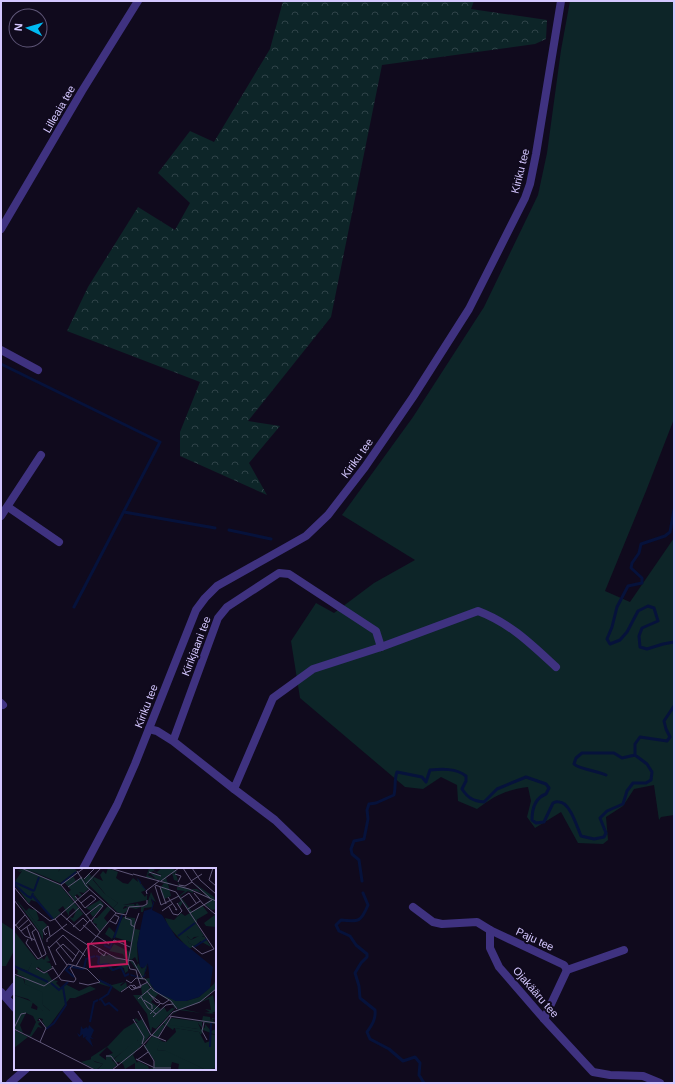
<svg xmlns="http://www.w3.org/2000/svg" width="675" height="1084" font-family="Helvetica,sans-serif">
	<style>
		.green { fill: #0d2528 }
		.forest { fill: url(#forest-crowns) }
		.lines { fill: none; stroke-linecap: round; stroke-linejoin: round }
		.stream { stroke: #06123b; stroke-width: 3 }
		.minor { stroke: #3f3280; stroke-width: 8 }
		.labels { text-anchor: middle; stroke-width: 4; stroke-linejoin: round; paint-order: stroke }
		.street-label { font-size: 11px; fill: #d4c7ff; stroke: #100a1d }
		.inset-river { fill: none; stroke: #06123b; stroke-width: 2 }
		.inset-road { fill: none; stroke: #5e5677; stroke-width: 1 }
		.view { fill: #c2185b; fill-opacity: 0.15; stroke: #c2185b; stroke-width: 2 }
		.inset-edge { fill: none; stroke: #d4c7ff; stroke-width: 2 }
	</style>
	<defs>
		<pattern id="forest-crowns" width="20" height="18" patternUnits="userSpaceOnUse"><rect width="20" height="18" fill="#0d2528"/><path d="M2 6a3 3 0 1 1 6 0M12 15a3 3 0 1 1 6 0" fill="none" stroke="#2f4348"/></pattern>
	</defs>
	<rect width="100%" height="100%" fill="#100a1d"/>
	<g class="green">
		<path d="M 570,1 L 674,1 L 674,419 L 646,491 L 605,591 L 630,602 L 674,538 L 674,815 L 661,817 L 659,820 L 654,785 L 634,789 L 623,806 L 606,817 L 608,840 L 603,844 L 578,843 L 561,812 L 535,828 L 527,817 L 531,801 L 528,787 C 506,790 495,795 477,809 L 458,801 L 457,785 L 441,777 L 423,789 L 405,787 L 300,698 L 291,641 L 316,603 L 334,613 L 374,583 L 415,560 L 342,515 L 413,417 L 484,307 L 538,195 L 547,153 L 561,50 Z"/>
		<polygon points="1,922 15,931 15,949 6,966 1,966"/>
	</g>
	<polygon class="forest" points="283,1 474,1 471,9 547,20 546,39 535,44 382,65 331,317 248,421 280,426 249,463 267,495 180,456 180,432 200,382 67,331 88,287 138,207 175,230 190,203 158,173 190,131 214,142 270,49"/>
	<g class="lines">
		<g class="stream">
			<polyline points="1,364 160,442 74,607"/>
			<polyline points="674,510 670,532 665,536 641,544 639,553 632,563 631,568 642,578 642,583 628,586 617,607 612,627 607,639 610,644 620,640 627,632 638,611 648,606 654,608 658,621 642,628 639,636 640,647 647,649 663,644 674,642"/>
			<polyline points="124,512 215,528"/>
			<polyline points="229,530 271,539"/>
			<path d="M 606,775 C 597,771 579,769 574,764 L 576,758 L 582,753 L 614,753 L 622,758 L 635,755"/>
			<path d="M 362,881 L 359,860 L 352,854 L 351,849 L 354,841 L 364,839 L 368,819 L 367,810 L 369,804 L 376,803 L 394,795 C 396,787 394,780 397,772 L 422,777 L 426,782 L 430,770 C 442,769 456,768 466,776 L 466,781 L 462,789 C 468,798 473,801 484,802 L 497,789 L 526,777 L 546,784 L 549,788 L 546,794 C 535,798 532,810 532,820 L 536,823 L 544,822 L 553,803 C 555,802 557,801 559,802 C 570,802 577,827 581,836 L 594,839 L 604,837 L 606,833 L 600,818 L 607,811 L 623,804 L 627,791 L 633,783 L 646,783 L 651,780 L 652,772 L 647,764 L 635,755 L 635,744 L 640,737 L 667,741 L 670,737 L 666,729 L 664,721 L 674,706"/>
			<path d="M 363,893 L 368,905 C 361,922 359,922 341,920 L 336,925 L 339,931 L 350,936 L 356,945 L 367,954 L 367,957 L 361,963 L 355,973 L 359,986 L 360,998 L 375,1010 C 376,1019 372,1025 367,1032 L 370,1039 L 389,1049 L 403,1061 L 415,1057 L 420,1063 L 419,1075 L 424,1083"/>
		</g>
		<g class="minor">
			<polyline points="1,229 82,91 138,1"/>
			<polyline points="1,350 38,370"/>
			<polyline points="8,507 59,542"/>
			<polyline points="1,516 41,455"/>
			<path d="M 381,647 L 478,611 C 510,623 531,644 556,667"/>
			<polyline points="1,703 3,705"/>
			<polyline points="149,729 157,731 173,741 234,789 273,698 313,669 381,647 376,631 289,574 279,573 227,607 218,618 173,741"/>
			<polyline points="234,789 275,820 307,851"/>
			<polyline points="83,869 117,805 135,764 196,610 205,598 217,586 306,536 328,515 365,467 413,397 469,309 525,198 530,184 536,154 561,1"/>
			<polyline points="413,907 433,922 442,924 477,922 490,930 564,965 567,970 624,950"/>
			<polyline points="490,930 490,948 499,967 544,1019 593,1072 610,1075 643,1076 660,1083"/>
			<polyline points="1,992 15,1008"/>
			<polyline points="6,997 15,986"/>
			<polyline points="544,1019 567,970"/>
			<polyline points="66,1069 79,1083"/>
			<polyline points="10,1083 26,1069"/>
		</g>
	</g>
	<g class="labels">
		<g class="street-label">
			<text transform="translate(59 109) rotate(-60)" y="4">Lilleaia tee</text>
			<text transform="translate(520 171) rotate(-76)" y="4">Kiriku tee</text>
			<text transform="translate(357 458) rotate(-54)" y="4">Kiriku tee</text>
			<text transform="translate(196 646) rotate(-69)" y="4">Kirikjaani tee</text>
			<text transform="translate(146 706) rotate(-69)" y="4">Kiriku tee</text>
			<text transform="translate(535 939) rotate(25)" y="4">Paju tee</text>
			<text transform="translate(536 992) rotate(49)" y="4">Ojakääru tee</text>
		</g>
	</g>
	<g transform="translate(14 868)">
		<rect width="202" height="202" fill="#100a1d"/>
		<path d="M 4,0 L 7,0 L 8,2 L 9,0 L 46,0 L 44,4 L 47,0 L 60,0 L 63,3 L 46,15 L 13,1 L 46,17 L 75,53 L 69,46 L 60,54 L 55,49 L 59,50 L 62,43 L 59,40 L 55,44 L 55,48 L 49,38 L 44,42 L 47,45 L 39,52 L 19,25 L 17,29 L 14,28 L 0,15 L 8,3 L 6,4 L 3,2 L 7,3 ZM 135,0 L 141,0 L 140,3 L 143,4 L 148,0 L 158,0 L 163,4 L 159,6 L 162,6 L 164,13 L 160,12 L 158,5 L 152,9 L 153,14 L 163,18 L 154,16 L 157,28 L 150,31 L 146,20 L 150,15 L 145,14 L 151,14 L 142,11 L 136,5 L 148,7 L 139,3 L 133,7 L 142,11 L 134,10 L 132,9 ZM 75,5 L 77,8 L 75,10 L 80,7 L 79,12 L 90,25 L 104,35 L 99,40 L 73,15 L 75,20 L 70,25 L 65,24 L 68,27 L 66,29 L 63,26 L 61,28 L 63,31 L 61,33 L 54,24 L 57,22 L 50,14 L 59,8 L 62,13 L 68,9 L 72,15 L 70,11 ZM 164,13 L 165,17 L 178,22 L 178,21 L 183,21 L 188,25 L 179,22 L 179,25 L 174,23 L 166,28 L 183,50 L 183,54 L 168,63 L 182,55 L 197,79 L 186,73 L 190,68 L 180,69 L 177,72 L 173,68 L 175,75 L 181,78 L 175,81 L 154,58 L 151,50 L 160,52 L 167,45 L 171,48 L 176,45 L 169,34 L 166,39 L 164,35 L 167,33 L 162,24 L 165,28 L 171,23 L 163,22 L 163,19 L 168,19 L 164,17 ZM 180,15 L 200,29 L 202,41 L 198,42 L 194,39 L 191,36 L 196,32 ZM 137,24 L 142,34 L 137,31 L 139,39 L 130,40 L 129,44 L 127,44 L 127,39 L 122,41 L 111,38 L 108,41 L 109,37 L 120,36 L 121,38 L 123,35 L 127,39 L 133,36 ZM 86,32 L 90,37 L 79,49 L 76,45 L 82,40 L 77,43 L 72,40 ZM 94,38 L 97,41 L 90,50 L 94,55 L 86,63 L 82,58 L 83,56 L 79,55 L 80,50 L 83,50 ZM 15,41 L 22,42 L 25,51 L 23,53 L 29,53 L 33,57 L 29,65 L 13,43 ZM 202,46 L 202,59 L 192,58 L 190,55 ZM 90,85 L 93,88 L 94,86 L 114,92 L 114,103 L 111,105 L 110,100 L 93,95 L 98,99 L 98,102 L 104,99 L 104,100 L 98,103 L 94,99 L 86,101 L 85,89 ZM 33,87 L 36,93 L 32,94 L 36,95 L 38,100 L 30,104 L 24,99 L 22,101 L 30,105 L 33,104 L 38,112 L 44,113 L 42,115 L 50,123 L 52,135 L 33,161 L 28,153 L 29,151 L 25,150 L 23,153 L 27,153 L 24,156 L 28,160 L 24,159 L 17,169 L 11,166 L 16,167 L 22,154 L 19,148 L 12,145 L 6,157 L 9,165 L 0,161 L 0,127 L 19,134 L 17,140 L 23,142 L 24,137 L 29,143 L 36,143 L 29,137 L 27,126 L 11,116 L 10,109 L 3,106 L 4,103 L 0,99 L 14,103 L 18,94 L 23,95 L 23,92 L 28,90 L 30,92 ZM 116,93 L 119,93 L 123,98 L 124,95 L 128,101 L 134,93 L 129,111 L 136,110 L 138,119 L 162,133 L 172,133 L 185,129 L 200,116 L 202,111 L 202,121 L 188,133 L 199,127 L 202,143 L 198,145 L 202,146 L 190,145 L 196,144 L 191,141 L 197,142 L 195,131 L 168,141 L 187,145 L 165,142 L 156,148 L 164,141 L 162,139 L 142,161 L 138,159 L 137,166 L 133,146 L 119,127 L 128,127 L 127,118 L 133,115 L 136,120 L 134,123 L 138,120 L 131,112 L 124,111 L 127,107 ZM 144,126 L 156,133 L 161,141 L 158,140 L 153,144 L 150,139 L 139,149 L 147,141 L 137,134 ZM 189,148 L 196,149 L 197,154 L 198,150 L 202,150 L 198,151 L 202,156 L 191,155 L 189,159 L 191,154 L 158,150 L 155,156 L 184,161 L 182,155 L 184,155 L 187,162 L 189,159 L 191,160 L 191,156 L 197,163 L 202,161 L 202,167 L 189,162 L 187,167 L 185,164 L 160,160 L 159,162 L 149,155 L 155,149 L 152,156 L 157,150 L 188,153 ZM 122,150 L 125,153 L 128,151 L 136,167 L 119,187 L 123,195 L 124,193 L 134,198 L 135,201 L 139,200 L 141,193 L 130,179 L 138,168 L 142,170 L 138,167 L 149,156 L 151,158 L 143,170 L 148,173 L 143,182 L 154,183 L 192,202 L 164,202 L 165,196 L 158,194 L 156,202 L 121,202 L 121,195 L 111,201 L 109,196 L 103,193 L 122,180 L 124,172 L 98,192 L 103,197 L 97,202 L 83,202 L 89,196 L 77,192 L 77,189 L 94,178 L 110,161 L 120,155 L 124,155 L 120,152 ZM 93,179 L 99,185 L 92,188 L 92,192 L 85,187 ZM 0,162 L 14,169 L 0,180 Z" fill="#0d2528" fill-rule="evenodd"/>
		<path d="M 94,0 L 104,4 L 102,10 L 109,15 L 114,16 L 119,10 L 124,14 L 123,10 L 132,22 L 127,24 L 131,29 L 133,26 L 133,32 L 109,37 L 109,41 L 114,39 L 113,43 L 109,46 L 103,44 L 99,40 L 104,35 L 92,27 L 79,11 L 80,9 L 89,13 L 86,7 L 89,3 L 92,6 ZM 0,15 L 14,28 L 17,29 L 19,25 L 26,35 L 17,32 L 15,36 ZM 0,29 L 12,43 L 15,40 L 18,42 L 13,43 L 29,65 L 29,73 L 38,94 L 25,63 ZM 188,37 L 194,45 L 182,52 L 178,44 ZM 109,49 L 121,50 L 121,61 L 126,62 L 123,77 L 124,95 L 121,89 L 117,92 L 112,89 L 111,91 L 109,86 L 95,83 L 100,76 L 116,84 L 117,74 L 100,69 L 101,65 L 98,71 L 91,66 L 95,59 L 101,65 ZM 0,63 L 23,92 L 23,95 L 18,95 L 14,103 L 0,98 ZM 187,67 L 190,70 L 181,78 L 175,75 L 172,68 L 177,72 ZM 0,107 L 9,110 L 11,116 L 28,124 L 29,137 L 36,143 L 29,143 L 14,131 L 0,127 ZM 86,112 L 98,117 L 110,114 L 106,117 L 107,118 L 112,114 L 113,119 L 106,124 L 93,115 L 96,119 L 83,115 L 87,114 ZM 51,116 L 65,123 L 76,118 L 82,121 L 61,130 L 56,130 L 52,135 L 47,120 ZM 158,150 L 188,154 L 188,160 L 184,155 L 184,161 L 156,157 L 155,155 ZM 161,160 L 185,164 L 191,175 L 196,173 L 196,166 L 202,167 L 202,200 L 192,202 L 152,183 L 143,182 L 146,173 L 152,174 L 162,164 ZM 123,171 L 126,178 L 109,192 L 101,195 L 99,192 ZM 78,191 L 81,194 L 89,196 L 82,202 L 67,194 Z" fill="#0d2528"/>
		<path d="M 123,9 L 127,14 L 127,17 L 129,18 L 136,27 L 140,35 L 138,42 L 148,47 L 162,69 L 199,99 L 196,120 L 185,129 L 172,133 L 162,133 L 142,124 L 136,115 L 134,96 L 132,103 L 130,105 L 132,107 L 130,109 L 124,109 L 117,108 L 116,106 L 126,109 L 131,107 L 130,105 L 134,95 L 130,100 L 126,99 L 123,77 L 130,43 L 137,41 L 139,35 L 136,27 L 127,17 ZM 75,157 L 80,162 L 77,169 L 80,171 L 76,170 L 79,179 L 71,170 L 73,168 L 69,170 L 69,166 L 65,169 L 63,165 L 66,167 L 67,158 L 69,161 L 73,159 L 74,161 Z" fill="#06123b"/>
		<path class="inset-river" d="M 0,14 L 20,23M 0,16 L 13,28 L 17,30 L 19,25M 47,16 L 62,4M 20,23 L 25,9M 18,27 L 39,51M 164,68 L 181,55M 100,70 L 108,47M 90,77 L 96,80 L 98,75M 180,79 L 193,71M 82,88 L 85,89 L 84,95 L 86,97 L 93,96 L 99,102 L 107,99 L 111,108 L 115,106M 57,97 L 52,102 L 60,109M 0,98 L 34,114M 58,99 L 70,101M 70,100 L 72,91 L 81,88M 85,112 L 97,118M 37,115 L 45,122 L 54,114M 87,131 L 91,137 L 95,135 L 104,143M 85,132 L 94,126 L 98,118M 76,154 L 80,134 L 84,132M 32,161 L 40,155 L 52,137 L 49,119M 196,179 L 197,155"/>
		<path class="inset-road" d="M 7,0 L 47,17 L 86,64M 96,0 L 119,7M 169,0 L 178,14 L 196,30M 178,0 L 186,12 L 202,26M 199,0 L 195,12 L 202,18M 63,3 L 72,18 L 102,45 L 72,81 L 62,98 L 73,101 L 86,114 L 74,117 L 65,115M 135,4 L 147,8M 119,6 L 175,21 L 202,33M 161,6 L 167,8 L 164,14M 70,11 L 81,0M 147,13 L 165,0M 177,13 L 188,6M 72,16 L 87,0M 47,17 L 70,0M 141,17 L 162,24M 165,17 L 171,18 L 178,14M 141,18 L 147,37M 0,19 L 14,36 L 36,53 L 41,51 L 49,61 L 75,78M 54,19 L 68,9M 146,19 L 152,36M 162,24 L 200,81M 180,25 L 189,36M 133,26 L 132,23 L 145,13M 61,28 L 67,35 L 71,40 L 82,31 L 77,27 L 67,35M 154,29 L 163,42 L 161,41M 166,31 L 175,25 L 182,35M 0,32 L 24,64 L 32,86 L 24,91 L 12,75 L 14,71M 189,36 L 201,46M 147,37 L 165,28M 155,39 L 159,46 L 164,47 L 168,43 L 163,35M 174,41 L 186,33M 148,43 L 158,36M 102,45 L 112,47 L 115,39 L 129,38 L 133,36 L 133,32M 176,45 L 198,32M 47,46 L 66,63 L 76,52M 72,47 L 86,36 L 89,38 L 77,53M 112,48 L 111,50 L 117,52 L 117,57 L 121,59M 41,51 L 76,21M 52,52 L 66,39M 96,53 L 102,56 L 105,49 L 101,47M 0,55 L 11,68 L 21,72M 69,57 L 83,69M 0,59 L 11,47M 13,59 L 18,73M 59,59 L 69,50 L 74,55M 5,60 L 15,51M 22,61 L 18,64 L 28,89M 7,63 L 18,55M 33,65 L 31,67 L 29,62 L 34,58 L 36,68M 83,68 L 95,76M 42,73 L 59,93M 33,74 L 33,71 L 53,56M 98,75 L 100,72 L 116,79M 77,76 L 102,90 L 119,93 L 129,111M 34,78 L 42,97M 178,78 L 188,86 L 200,81M 35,80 L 49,67 L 71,88M 86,80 L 84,83 L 90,88 L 92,84M 58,94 L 65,83M 53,97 L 42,82 L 49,76 L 62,88M 38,98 L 47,112 L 60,114 L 62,111 L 56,100 L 60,97M 22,100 L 30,105 L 39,100M 0,106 L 30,118 L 45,108 L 54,96 L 62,98M 124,110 L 122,102 L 116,101 L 114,95 L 121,56 L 125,45M 112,112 L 117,115 L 122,110 L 131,111 L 139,122 L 157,133 L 163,141M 115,119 L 118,122 L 134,114M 120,121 L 127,119 L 124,110M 133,123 L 142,134 L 149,136 L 155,132M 107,124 L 117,117 L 120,120 L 122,119 L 120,117 L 118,118M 135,126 L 146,134M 127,129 L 134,140 L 142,146M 124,131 L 137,120M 130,132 L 138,137 L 138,141M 124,143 L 137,167 L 152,173M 136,146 L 147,135M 155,148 L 202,155M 139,149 L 152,137 L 159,136M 25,151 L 32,160 L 26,174M 119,151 L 130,169 L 128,176M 190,154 L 188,163 L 193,172M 0,160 L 7,146 L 12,145M 0,161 L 81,202M 144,170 L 157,149M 130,177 L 140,193 L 140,200M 92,188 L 97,188 L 104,197M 122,191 L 139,199M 123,192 L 134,184M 139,200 L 157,200M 98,202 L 127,179 L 159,144 L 186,134 L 202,121"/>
		<path class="view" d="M 111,73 L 113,96 L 76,99 L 74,76 Z"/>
		<rect width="202" height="202" class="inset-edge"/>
	</g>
	<rect width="675" height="1084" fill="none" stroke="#d4c7ff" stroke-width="4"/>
	<g transform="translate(28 28) rotate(275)"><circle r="19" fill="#100a1d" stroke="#5e5677"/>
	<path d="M0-3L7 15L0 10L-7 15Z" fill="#00baf2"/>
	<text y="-6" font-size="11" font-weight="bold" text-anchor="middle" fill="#d4c7ff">N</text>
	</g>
</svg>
